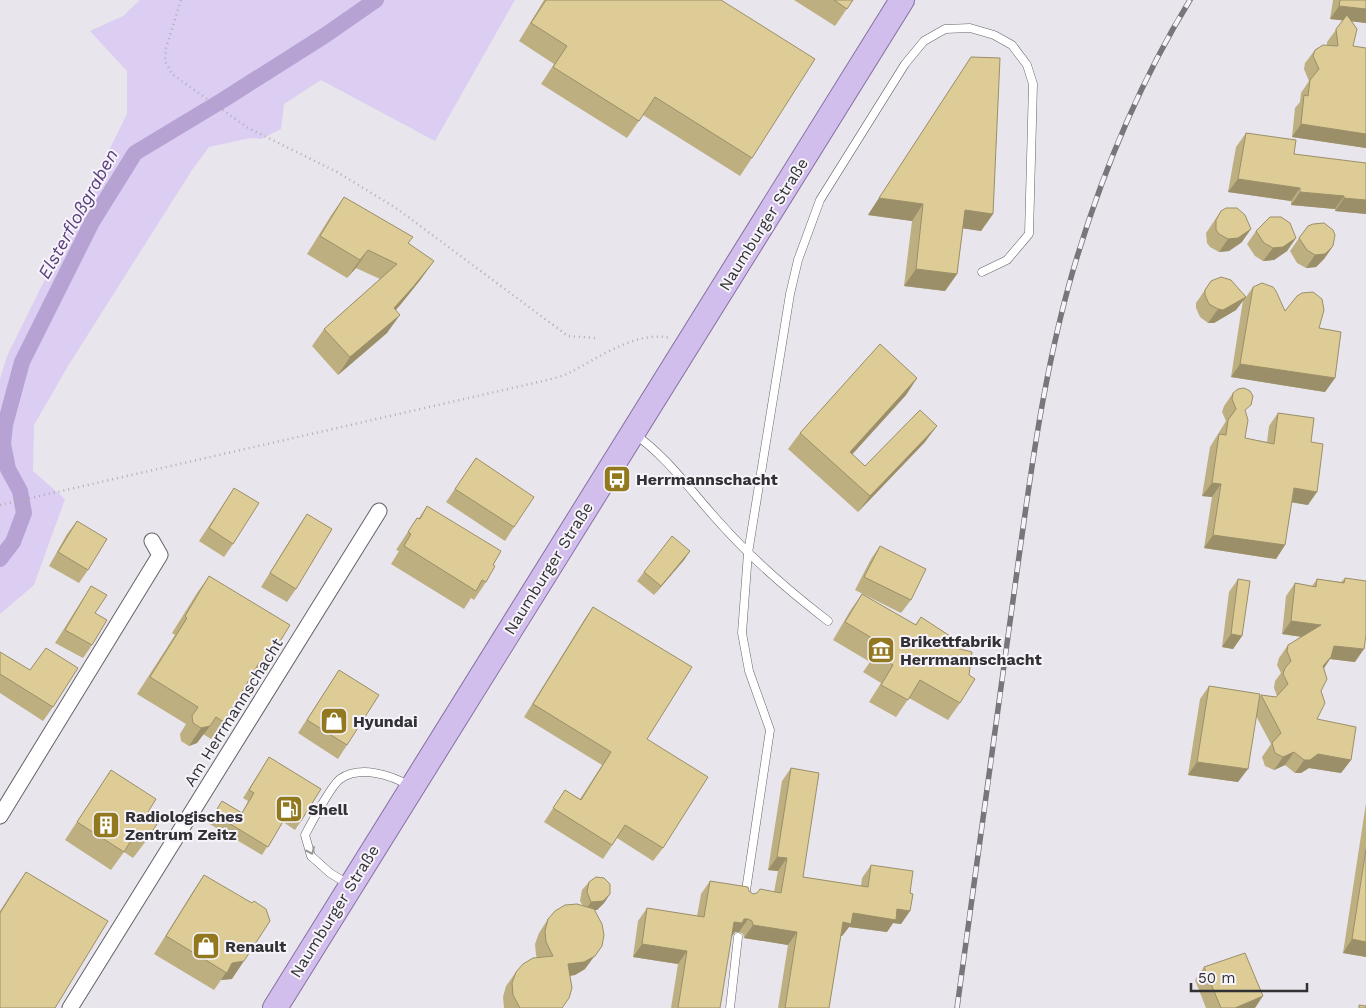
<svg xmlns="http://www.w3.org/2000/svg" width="1366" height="1008" font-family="'Work Sans',sans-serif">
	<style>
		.green { fill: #dccdf2 }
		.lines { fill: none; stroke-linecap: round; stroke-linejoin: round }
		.canal { stroke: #b6a2d3; stroke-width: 16 }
		.lane-casing { stroke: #656369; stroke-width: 9 }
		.street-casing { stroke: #656369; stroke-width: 17 }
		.primary-casing { stroke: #8670a3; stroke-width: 26 }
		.path { stroke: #afaeb2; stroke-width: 2.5; stroke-dasharray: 1 4; stroke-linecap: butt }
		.lane { stroke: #fff; stroke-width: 8 }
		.street { stroke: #fff; stroke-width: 15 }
		.primary { stroke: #d2beec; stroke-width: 24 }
		.rail-casing { stroke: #78767a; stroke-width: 5.5 }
		.rail { stroke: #f6f3fa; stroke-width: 4; stroke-dasharray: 11; stroke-linecap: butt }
		.wall { fill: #beaf81 }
		.shaded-wall { fill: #9b8f69 }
		.building { fill: #ddcc96; stroke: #9b8f69 }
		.oneway { stroke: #989899 }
		.labels { text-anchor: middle; stroke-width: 4; stroke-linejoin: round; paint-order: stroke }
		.street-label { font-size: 16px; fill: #323133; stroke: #f6f3fa }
		.poi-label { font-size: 16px; font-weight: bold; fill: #323133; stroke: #f6f3fa; text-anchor: start }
		.water-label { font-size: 18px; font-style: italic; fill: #5c407e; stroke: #f6f3fa }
	</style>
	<rect width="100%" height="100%" fill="#e8e6ec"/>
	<polygon class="green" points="140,0 515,0 435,141 321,80 284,104 281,129 261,139 250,138 209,147 192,170 68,366 34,425 33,471 65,499 34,585 0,614 0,379 7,356 127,114 127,71 90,31 123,16"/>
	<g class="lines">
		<polyline class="canal" points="0,559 13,542 24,513 20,491 8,469 3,444 5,425 22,362 92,222 135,153 223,100 324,36 376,0"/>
		<g class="lane-casing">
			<g id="lane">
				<path d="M 634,434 C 666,455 694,495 720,523 C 752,559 789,591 828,621"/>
				<path d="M 348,884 L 330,873 L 311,856 L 305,835 C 312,822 330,787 340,779 C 360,765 391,775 410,786"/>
				<polyline points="745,897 770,730 749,671 742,633 748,553 790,294 798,260 820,200 905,64 924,41 945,29 970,28 994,35 1012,45 1027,65 1033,84 1029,234 1007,260 982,272"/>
				<polyline points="730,1008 738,937"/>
			</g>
		</g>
		<g class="street-casing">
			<g id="street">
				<polyline points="0,816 160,555 152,541"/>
				<polyline points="70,1008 379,511"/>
			</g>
		</g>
		<g class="primary-casing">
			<polyline id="primary" points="275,1008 902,0"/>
		</g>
		<g class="path">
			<polyline points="181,0 166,48 165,61 172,74 248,128 337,172 396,208 568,336 595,338"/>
			<path d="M 0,505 L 543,381 C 551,379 561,377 569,373 C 596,359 637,330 670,338"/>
		</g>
		<use href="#lane" class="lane"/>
		<use href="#street" class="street"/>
		<use href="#primary" class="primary"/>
		<g class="rail-casing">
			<path id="rail" d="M 957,1008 C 974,882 992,756 1009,629 C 1026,510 1039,389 1072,274 C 1100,178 1138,85 1190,0"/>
		</g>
		<use href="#rail" class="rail"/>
	</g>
	<g class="wall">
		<polygon points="544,0 721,0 752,158 740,176 643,115 627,138 541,84 554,64 519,41"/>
		<polygon points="794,0 853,0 835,26"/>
		<polygon points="1333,0 1366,0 1366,23 1351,21 1353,46 1366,48 1366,148 1292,137 1295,108 1300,102 1301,93 1309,81 1304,69 1305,63 1315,50 1327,45 1327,42 1343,20 1330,19"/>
		<polygon points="971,57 993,214 981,231 963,228 957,274 945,291 904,286 912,221 868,215"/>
		<polygon points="1246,133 1294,154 1366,214 1335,211 1335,209 1291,205 1291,201 1228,192 1236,147"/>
		<polygon points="344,197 409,243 421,279 396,310 387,333 338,375 312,346 324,329 380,279 356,268 347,278 307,254 332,214"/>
		<polygon points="1221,211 1242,242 1229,251 1219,252 1210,247 1207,243 1206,233"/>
		<polygon points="1256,231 1296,238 1287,251 1274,260 1263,261 1255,256 1247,244"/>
		<polygon points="1299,238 1333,246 1324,259 1316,267 1306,268 1297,263 1290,251"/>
		<polygon points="1211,281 1246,297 1253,287 1285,311 1319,328 1335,378 1325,392 1231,377 1243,300 1236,310 1214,323 1208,323 1200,317 1196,308 1196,303"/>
		<polygon points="917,378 906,395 852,454 865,466 925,442 858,512 788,449 800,433"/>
		<polygon points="1233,393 1245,413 1245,438 1267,442 1269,426 1278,413 1311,442 1308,505 1291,502 1285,545 1276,559 1204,548 1212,497 1202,496 1210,447 1226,421 1222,412 1224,406"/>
		<polygon points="476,458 514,527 505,541 446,502"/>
		<polygon points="234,488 233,544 224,557 199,541"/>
		<polygon points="427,506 493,565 486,582 474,600 471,598 464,609 391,564 399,551 396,550 417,518 419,518"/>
		<polygon points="307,514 296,589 287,602 261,587 298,527"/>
		<polygon points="77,521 88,570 79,583 49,566 67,534"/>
		<polygon points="880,546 911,600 901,613 855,590 871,559"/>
		<polygon points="690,551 684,560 654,595 637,581 644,572"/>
		<polygon points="209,576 265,666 252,684 248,681 224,722 211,739 203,734 197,743 189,746 181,741 180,734 186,724 137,694 175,635 172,633 197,593"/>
		<polygon points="1345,578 1355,662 1330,659 1324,668 1321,691 1317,719 1351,760 1341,773 1309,768 1301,773 1295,773 1285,765 1274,770 1265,766 1262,757 1271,744 1256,716 1238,782 1188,775 1200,699 1209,686 1259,698 1261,695 1276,697 1277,696 1274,688 1275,681 1281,673 1277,665 1279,658 1288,645 1301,637 1282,634 1286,596 1295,583 1312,586 1317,579 1341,582"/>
		<polygon points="1238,579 1242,636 1233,649 1222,647 1229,592"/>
		<polygon points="91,586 95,613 92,645 83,658 55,643 82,600"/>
		<polygon points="862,594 915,625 921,617 948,646 960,703 948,720 909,698 896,717 869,702 881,683 863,672 870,662 833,640 850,611"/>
		<polygon points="593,607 647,739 663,848 653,861 617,838 603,859 544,822 565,790 580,799 602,765 524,717 584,620"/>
		<polygon points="0,652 30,670 53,707 43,721 0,693"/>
		<polygon points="339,670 347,745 338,759 298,733"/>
		<polygon points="269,757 301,821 295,830 283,822 262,855 208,823 222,801 242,813 248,801 243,798"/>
		<polygon points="791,768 803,877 861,886 862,878 871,865 910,893 910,911 901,924 893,923 887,932 849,927 842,936 841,936 829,1008 778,1008 788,945 744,938 743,934 739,932 735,932 732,936 731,936 720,1008 671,1008 678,964 633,957 638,921 647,908 697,916 701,894 710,881 749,891 753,894 774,892 778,871 768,870 782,781"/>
		<polygon points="111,770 145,817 146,841 133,858 124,852 111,870 65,840"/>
		<polygon points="1366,803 1366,957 1343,953"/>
		<polygon points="26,872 0,1008 0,911 14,889"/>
		<polygon points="204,875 232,979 221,980 214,990 154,954 192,893"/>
		<polygon points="589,882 610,894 604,903 597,910 594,910 585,969 575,975 570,976 562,1008 504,1008 503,997 506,986 516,972 537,958 536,955 535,944 539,933 548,919 583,906 580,901 582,890"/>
		<polygon points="1204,967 1255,1008 1206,1008 1195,980"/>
	</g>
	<g class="shaded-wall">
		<polygon points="1339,6 1366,9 1366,23 1330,19"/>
		<polygon points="1301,124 1366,134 1366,148 1292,137"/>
		<polygon points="1238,179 1300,188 1291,201 1228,192"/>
		<polygon points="1300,192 1344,196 1335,209 1291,205"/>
		<polygon points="879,198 923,204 912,221 868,215"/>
		<polygon points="1344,198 1366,200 1366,214 1335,211"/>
		<polygon points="965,210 993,214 981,231 953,227"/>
		<polygon points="1251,229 1242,242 1229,251 1219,252 1228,239"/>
		<polygon points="1296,238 1287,251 1274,260 1263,261 1273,248"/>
		<polygon points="1333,246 1324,259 1316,267 1306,268 1315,255"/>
		<polygon points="368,250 356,268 347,278 360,260"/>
		<polygon points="434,261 421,279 401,304 382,325 394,308"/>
		<polygon points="916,269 957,274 945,291 904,286"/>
		<polygon points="1246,297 1236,310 1214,323 1208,323 1218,309"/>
		<polygon points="400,315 387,333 338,375 350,357"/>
		<polygon points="1240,364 1335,378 1325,392 1231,377"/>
		<polygon points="917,378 906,395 839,469 850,452"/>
		<polygon points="937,426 925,442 858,512 870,496"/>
		<polygon points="1212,483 1221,484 1212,497 1202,496"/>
		<polygon points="1294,488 1317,492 1308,505 1284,501"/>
		<polygon points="1213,535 1285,545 1276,559 1204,548"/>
		<polygon points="690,551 684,560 654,595 661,586"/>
		<polygon points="1291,621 1321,625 1311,638 1282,634"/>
		<polygon points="1231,634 1242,636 1233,649 1222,647"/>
		<polygon points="1334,646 1364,649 1355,662 1330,659 1322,671 1314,679"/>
		<polygon points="210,726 197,743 189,746 201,728"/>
		<polygon points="1294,752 1285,765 1274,770 1283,757"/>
		<polygon points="1318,754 1351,760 1341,773 1309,768 1301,773 1295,773 1304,760"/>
		<polygon points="1197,762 1248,769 1238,782 1188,775"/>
		<polygon points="777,857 787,858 778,871 768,870"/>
		<polygon points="610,894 604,903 597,910 585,911 591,902"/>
		<polygon points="897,909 910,911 901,924 893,923 887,932 849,927 842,936 834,935 843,922 853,913"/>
		<polygon points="744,919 748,919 739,932 735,932"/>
		<polygon points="734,922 742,923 732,936 725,935"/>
		<polygon points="753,925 797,932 788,945 744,938"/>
		<polygon points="1352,939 1366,942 1366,957 1343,953"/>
		<polygon points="642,944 687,951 678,964 633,957"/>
		<polygon points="602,946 585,969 575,975 558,977 568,964"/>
		<polygon points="244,961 232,979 221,980 232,963"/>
		<polygon points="1263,996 1255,1008 1235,1008"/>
	</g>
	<g class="building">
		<polygon points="546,0 721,0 815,59 752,158 655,97 639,121 553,67 567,46 531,23"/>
		<polygon points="834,0 853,0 847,9"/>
		<polygon points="1340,0 1366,0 1366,9 1339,6"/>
		<polygon points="1347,15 1357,29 1353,46 1366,48 1366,134 1301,124 1304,95 1308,96 1310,80 1319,69 1313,56 1315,50 1323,45 1338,46 1336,29"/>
		<polygon points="971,57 1000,58 993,214 965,210 957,274 916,269 923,204 879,198"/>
		<polygon points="1246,133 1296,140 1294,154 1366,163 1366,200 1344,198 1344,196 1300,192 1300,188 1238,179"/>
		<polygon points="344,197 413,237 408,243 434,261 413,287 394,308 400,315 350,357 324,329 397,264 368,250 360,260 320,236"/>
		<polygon points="1226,208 1237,208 1245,215 1251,229 1238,238 1228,239 1219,234 1216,230 1216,220 1221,211"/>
		<polygon points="1270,217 1281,217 1290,223 1296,238 1283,247 1273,248 1264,243 1256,231"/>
		<polygon points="1324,223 1333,230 1335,235 1333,246 1325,254 1315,255 1307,250 1299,238 1308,226 1313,224"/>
		<polygon points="1221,277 1231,280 1246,297 1223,310 1218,309 1209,304 1205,295 1205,290 1211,281"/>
		<polygon points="1262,283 1273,287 1276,291 1285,311 1297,296 1302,293 1313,292 1322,299 1324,310 1319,328 1341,332 1335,378 1240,364 1253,287"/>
		<polygon points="880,344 917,378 850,452 865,466 920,410 937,426 870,496 800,433"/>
		<polygon points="1244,388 1250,391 1253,396 1251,405 1245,410 1248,420 1245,438 1274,444 1278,413 1314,418 1311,442 1323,444 1317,492 1294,488 1285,545 1213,535 1221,484 1212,483 1219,434 1226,435 1228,420 1236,409 1232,399 1233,393 1238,389"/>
		<polygon points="476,458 534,497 514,527 455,489"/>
		<polygon points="234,488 259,503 233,544 209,528"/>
		<polygon points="427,506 501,551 493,565 495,566 486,582 482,580 476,591 404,546 411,534 408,532 417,518 420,519"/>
		<polygon points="307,514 332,529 296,589 270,573"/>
		<polygon points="77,521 107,539 88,570 58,552"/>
		<polygon points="672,536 690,551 661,586 644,572"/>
		<polygon points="880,546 926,569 911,600 864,577"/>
		<polygon points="209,576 290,625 265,666 259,663 224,722 216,717 210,726 201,728 193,723 192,716 198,707 150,677 187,618 185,616"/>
		<polygon points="1345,578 1366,581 1366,635 1364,649 1334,646 1331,657 1323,666 1327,679 1321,691 1325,703 1317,719 1356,727 1351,760 1318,754 1310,760 1304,760 1294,752 1283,757 1275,753 1272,743 1281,733 1261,695 1276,697 1288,684 1283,674 1285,668 1291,661 1287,651 1288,645 1321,625 1291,621 1295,583 1316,587 1317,579 1344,583"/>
		<polygon points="1238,579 1250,581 1242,636 1231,634"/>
		<polygon points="91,586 107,595 95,613 107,620 92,645 65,630"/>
		<polygon points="862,594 916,625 921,617 953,638 948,646 972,652 969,675 975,679 960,703 920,680 908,700 881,685 893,665 876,654 882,644 845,622"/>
		<polygon points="593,607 692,667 647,739 708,777 663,848 625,825 612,845 553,808 565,790 581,800 611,752 533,704"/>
		<polygon points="46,648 78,668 53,707 0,674 0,652 30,670"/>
		<polygon points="339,670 379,695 347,745 307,720"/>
		<polygon points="1209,686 1260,694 1248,769 1197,762"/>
		<polygon points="269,757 321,789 301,821 288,813 268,847 214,814 222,801 242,813 254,793 249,790"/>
		<polygon points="791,768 819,773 803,877 868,887 871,865 913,871 910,893 913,894 910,911 897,909 896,920 853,913 851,924 843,922 829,1008 785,1008 797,932 753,925 752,921 748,919 744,919 742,923 734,922 720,1008 678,1008 687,951 642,944 647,908 704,917 710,881 748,887 749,891 753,894 757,893 760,889 781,893 787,858 777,857"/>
		<polygon points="111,770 156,799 145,817 157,824 146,841 135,834 124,852 77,822"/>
		<polygon points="1366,849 1366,942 1352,939"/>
		<polygon points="26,872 108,921 55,1008 0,1008 0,913"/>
		<polygon points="204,875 252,903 254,901 266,909 270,921 244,961 232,963 227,973 166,936"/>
		<polygon points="596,877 604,878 610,884 610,894 603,901 591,902 587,892 589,882"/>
		<polygon points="577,904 594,909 602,924 604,935 602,946 595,956 584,962 568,964 572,988 569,998 562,1008 520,1008 513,995 512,983 516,972 523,964 533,958 553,956 546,942 545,931 548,919 555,911 565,905"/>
		<polygon points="1245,953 1263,996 1235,1008 1221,1008 1204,967"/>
		<polygon points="1359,1005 1366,1006 1366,1008 1359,1008"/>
	</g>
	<defs><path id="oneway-chevron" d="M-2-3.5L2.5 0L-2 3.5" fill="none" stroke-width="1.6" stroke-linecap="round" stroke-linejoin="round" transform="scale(1.25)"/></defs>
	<use class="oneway" href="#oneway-chevron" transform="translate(311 851) rotate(66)"/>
	<defs>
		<g id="bus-square" transform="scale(1.4375)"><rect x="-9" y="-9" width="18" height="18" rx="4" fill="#92781f" stroke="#f6f3fa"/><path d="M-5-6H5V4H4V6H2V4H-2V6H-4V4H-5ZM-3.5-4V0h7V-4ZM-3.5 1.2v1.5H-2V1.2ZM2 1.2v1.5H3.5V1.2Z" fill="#fff"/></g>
		<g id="museum-square" transform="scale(1.4375)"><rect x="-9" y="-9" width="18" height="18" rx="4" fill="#92781f" stroke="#f6f3fa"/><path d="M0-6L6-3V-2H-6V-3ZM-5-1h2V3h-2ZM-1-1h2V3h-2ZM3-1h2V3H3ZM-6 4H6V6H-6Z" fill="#fff"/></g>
		<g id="shop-square" transform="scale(1.4375)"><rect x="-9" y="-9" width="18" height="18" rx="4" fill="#92781f" stroke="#f6f3fa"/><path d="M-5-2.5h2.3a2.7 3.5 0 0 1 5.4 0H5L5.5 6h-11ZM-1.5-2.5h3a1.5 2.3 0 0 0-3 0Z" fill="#fff"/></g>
		<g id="fuel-square" transform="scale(1.4375)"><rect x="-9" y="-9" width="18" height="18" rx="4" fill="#92781f" stroke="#f6f3fa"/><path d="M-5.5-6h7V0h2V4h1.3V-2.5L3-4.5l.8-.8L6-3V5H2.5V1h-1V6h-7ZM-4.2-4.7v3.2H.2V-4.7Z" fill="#fff"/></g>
		<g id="building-square" transform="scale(1.4375)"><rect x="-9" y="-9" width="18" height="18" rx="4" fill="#92781f" stroke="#f6f3fa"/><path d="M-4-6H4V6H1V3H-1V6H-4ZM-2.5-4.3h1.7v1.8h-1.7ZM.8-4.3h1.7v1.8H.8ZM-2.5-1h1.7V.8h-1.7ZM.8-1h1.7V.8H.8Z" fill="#fff"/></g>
	</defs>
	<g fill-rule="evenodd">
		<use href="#bus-square" x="617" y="479"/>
		<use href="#museum-square" x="881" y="650"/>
		<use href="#shop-square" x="334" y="721"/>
		<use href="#fuel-square" x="289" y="809"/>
		<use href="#building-square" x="106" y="825"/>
		<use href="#shop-square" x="206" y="946"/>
	</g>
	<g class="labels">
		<g class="street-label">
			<text transform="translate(763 224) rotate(-58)" y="6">Naumburger Straße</text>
			<text transform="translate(548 568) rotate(-58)" y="6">Naumburger Straße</text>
			<text transform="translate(233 712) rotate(-58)" y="6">Am Herrmannschacht</text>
			<text transform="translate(334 911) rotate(-58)" y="6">Naumburger Straße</text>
		</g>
		<g class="poi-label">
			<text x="636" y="485">Herrmannschacht</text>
			<text x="900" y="647">Brikettfabrik<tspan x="900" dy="18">Herrmannschacht</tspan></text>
			<text x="353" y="727">Hyundai</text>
			<text x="308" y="815">Shell</text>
			<text x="125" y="822">Radiologisches<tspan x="125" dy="18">Zentrum Zeitz</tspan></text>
			<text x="225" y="952">Renault</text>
		</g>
		<g class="water-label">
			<text transform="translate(78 214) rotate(-61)" y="6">Elsterfloßgraben</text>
		</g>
	</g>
	<path d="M1191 983v8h116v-8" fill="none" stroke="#323133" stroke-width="2.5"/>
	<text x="1198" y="983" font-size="15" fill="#323133" stroke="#f6f3fa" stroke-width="4" paint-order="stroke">50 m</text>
</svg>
